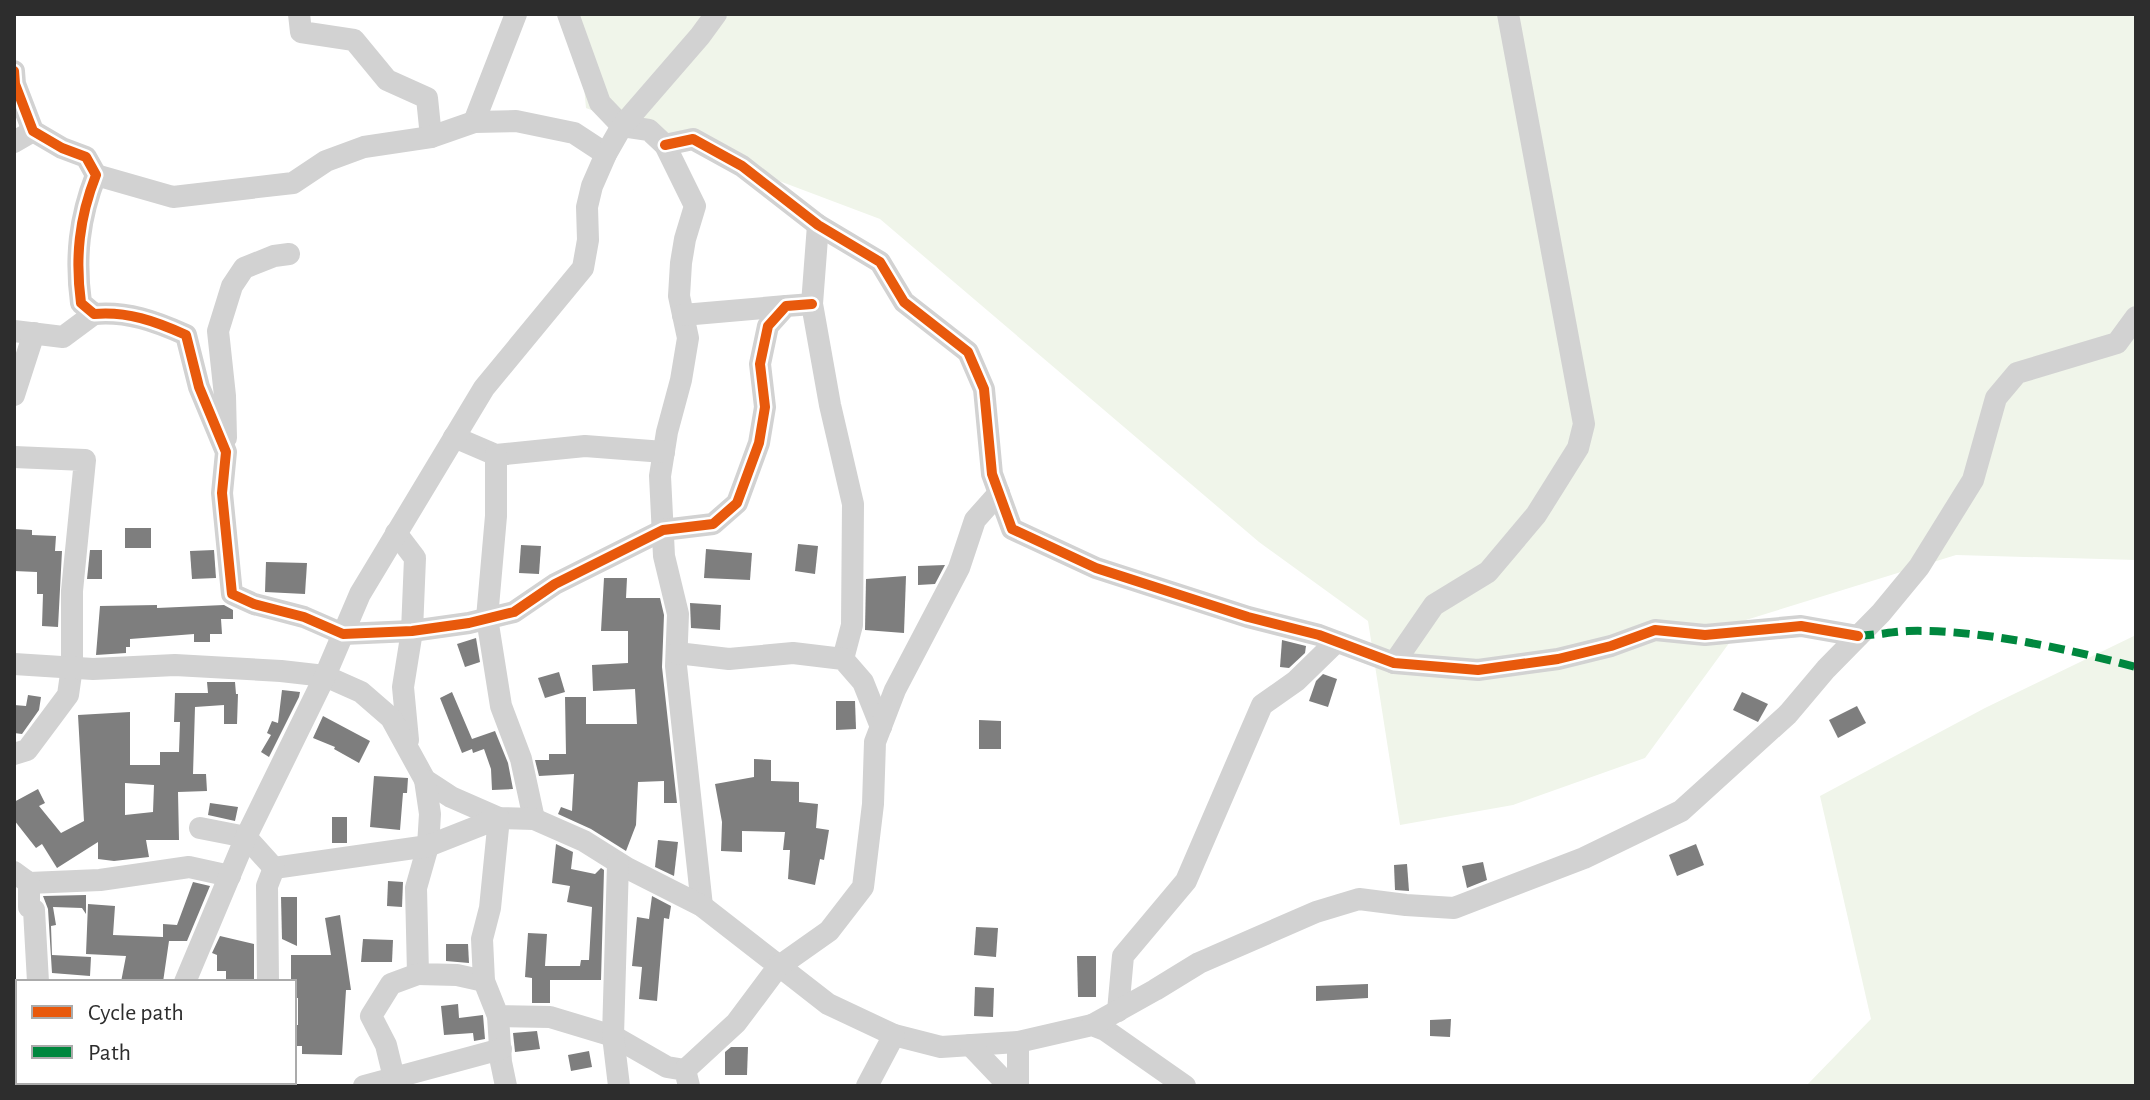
<svg xmlns="http://www.w3.org/2000/svg" width="2150" height="1100" font-family="'Alegreya Sans',sans-serif">
	<style>
		.green { fill: #f0f5ea }
		.building { fill: #7e7e7e; fill-rule: evenodd }
		.lines { fill: none; stroke-linecap: round; stroke-linejoin: round }
		.minor { stroke: #d2d2d2; stroke-width: 22 }
		.quiet { stroke: #00873e; stroke-width: 8; stroke-dasharray: 16 8; stroke-linecap: butt }
		.cycleway-casing { stroke: #fff; stroke-width: 15 }
		.cycleway { stroke: #e8590c; stroke-width: 10 }
	</style>
	<rect width="100%" height="100%" fill="#fff"/>
	<g class="green">
		<polygon points="568,14 2136,14 2136,560 1956,555 1746,620 1645,758 1513,805 1400,825 1368,621 1259,542 880,219 586,108 578,20"/>
		<polygon points="2136,635 2136,1086 1806,1086 1871,1019 1820,796 1985,708"/>
	</g>
	<g class="building">
		<rect x="125" y="528" width="26" height="20"/>
		<polygon points="14,529 32,530 32,535 56,536 55,551 62,551 58,627 42,626 43,594 37,594 37,572 14,571"/>
		<polygon points="798,544 818,546 815,574 795,571"/>
		<polygon points="521,545 541,546 539,574 519,573"/>
		<polygon points="706,549 752,553 750,580 704,578"/>
		<polygon points="90,550 102,550 102,579 87,579"/>
		<polygon points="214,550 216,578 192,579 190,551"/>
		<polygon points="266,562 307,563 305,594 265,592"/>
		<polygon points="945,565 935,584 918,585 918,566"/>
		<polygon points="906,576 904,633 865,630 866,579"/>
		<polygon points="604,578 627,578 626,598 660,598 664,615 662,667 677,803 664,803 664,781 638,782 636,825 626,851 591,829 558,814 561,807 572,811 574,774 539,776 535,760 549,760 549,754 566,754 565,697 586,697 586,724 637,724 635,689 593,691 592,665 628,663 628,631 601,631"/>
		<polygon points="690,603 721,605 720,630 691,628"/>
		<polygon points="157,605 157,608 224,605 233,610 233,619 221,619 222,634 210,634 210,642 194,642 194,634 130,639 130,647 126,647 126,653 96,655 100,606"/>
		<polygon points="476,638 480,662 465,667 457,644"/>
		<polygon points="1282,640 1306,646 1305,653 1289,668 1280,667"/>
		<polygon points="559,672 565,692 545,698 538,678"/>
		<polygon points="1323,674 1337,679 1328,707 1309,701 1316,681"/>
		<path d="M 207,682 L 235,682 L 236,694 L 238,694 L 237,724 L 224,724 L 224,705 L 195,707 L 193,774 L 206,774 L 207,791 L 178,792 L 179,840 L 146,840 L 149,857 L 114,861 L 98,859 L 98,842 L 57,868 L 42,844 L 36,848 L 14,820 L 14,802 L 38,789 L 45,803 L 39,806 L 61,833 L 84,821 L 78,715 L 130,712 L 130,765 L 160,765 L 160,752 L 179,752 L 180,722 L 174,722 L 175,693 L 208,693 ZM 125,783 L 154,785 L 153,812 L 125,815 Z"/>
		<polygon points="282,690 300,692 299,697 269,757 261,752 271,735 267,733 272,721 278,723"/>
		<polygon points="452,692 472,739 495,731 508,763 513,789 492,790 491,769 484,749 473,753 472,749 462,753 440,698"/>
		<polygon points="1742,692 1768,704 1758,722 1733,710"/>
		<polygon points="28,695 41,697 39,710 22,734 14,733 14,705 26,706"/>
		<polygon points="836,701 855,701 856,729 836,730"/>
		<polygon points="1857,706 1866,723 1838,738 1829,720"/>
		<polygon points="323,716 370,741 359,763 334,749 335,747 313,738"/>
		<polygon points="979,720 1001,721 1001,749 979,749"/>
		<polygon points="754,759 771,760 771,781 799,782 799,802 818,804 816,828 829,830 824,860 820,859 815,885 788,879 790,850 783,850 785,832 742,831 742,852 721,851 722,822 715,784 754,777"/>
		<polygon points="374,776 408,778 407,793 403,793 400,830 370,827"/>
		<polygon points="210,803 238,807 235,821 208,815"/>
		<rect x="332" y="817" width="15" height="26"/>
		<polygon points="658,840 678,842 674,876 655,867"/>
		<polygon points="556,844 573,852 571,869 595,874 601,868 604,870 601,980 550,980 550,1003 532,1003 532,978 525,977 528,933 547,934 545,966 580,966 581,960 589,960 592,907 567,902 570,886 552,883"/>
		<polygon points="1696,844 1704,865 1677,876 1669,855"/>
		<polygon points="1483,862 1487,880 1467,888 1462,866"/>
		<polygon points="1407,864 1409,891 1395,890 1394,865"/>
		<polygon points="388,881 403,882 402,907 387,906"/>
		<polygon points="193,882 210,886 187,941 169,941 163,982 121,982 126,956 86,954 88,904 115,906 113,935 163,937 163,924 177,925"/>
		<polygon points="86,895 86,914 82,908 53,907 56,925 51,926 52,955 91,957 90,976 52,973 48,909 43,896"/>
		<polygon points="652,896 671,906 669,919 664,918 657,1001 639,999 642,967 632,966 637,917 649,919"/>
		<polygon points="281,897 297,897 297,946 282,939"/>
		<polygon points="340,915 351,990 346,990 342,1055 302,1054 302,1046 294,1046 294,1025 298,1025 298,998 294,998 294,982 291,982 291,955 331,955 325,918"/>
		<polygon points="976,927 998,928 996,957 974,955"/>
		<polygon points="220,936 254,944 254,982 226,982 226,971 217,971 217,955 212,953"/>
		<polygon points="363,939 393,940 392,962 361,962"/>
		<polygon points="446,944 468,944 469,963 446,961"/>
		<polygon points="1077,956 1096,956 1096,997 1078,997"/>
		<polygon points="1368,984 1368,998 1316,1001 1316,986"/>
		<polygon points="975,987 994,988 993,1017 974,1016"/>
		<polygon points="458,1004 459,1018 483,1015 485,1039 474,1041 473,1033 444,1035 441,1006"/>
		<polygon points="1451,1019 1450,1037 1430,1036 1430,1020"/>
		<polygon points="537,1031 540,1049 515,1052 513,1033"/>
		<polygon points="731,1047 748,1047 747,1075 725,1075 725,1052"/>
		<polygon points="589,1051 592,1067 571,1071 568,1055"/>
	</g>
	<g class="lines">
		<g class="minor">
			<polyline points="299,14 301,32 354,40 387,80 427,98 431,137"/>
			<polyline points="568,14 600,103 622,126 649,130 665,145 695,206 685,239 681,263 679,296 688,338 681,380 667,432 660,476 664,556 678,614 676,666 702,906"/>
			<path d="M 14,71 L 15,84 L 33,131 L 62,148 L 86,157 L 96,175 C 79,218 75,258 81,303 L 94,314 C 127,311 155,321 186,335 L 199,387 L 226,452 L 222,493 L 232,594 L 254,604 L 304,617 L 343,634 L 412,631 L 469,623 L 514,612 L 555,584 L 663,530 L 713,524 L 737,503 L 759,443 L 765,407 L 760,364 L 768,326 L 786,306 L 812,304"/>
			<polyline points="474,122 516,14"/>
			<polyline points="14,142 33,131"/>
			<polyline points="665,145 693,139 742,166 818,225 880,262 904,302 968,352 984,389 992,474 1012,529 1096,568 1248,617 1319,635 1394,663 1478,670 1558,659 1611,646 1655,630 1705,635 1801,626 1858,636"/>
			<polyline points="96,175 173,197 293,183 326,161 364,147 431,137 474,122 516,121 574,133 606,154"/>
			<polyline points="818,225 812,304 830,405 853,504 852,625 843,659"/>
			<polyline points="683,315 786,306"/>
			<polyline points="14,331 63,337 94,314"/>
			<polyline points="14,395 34,333"/>
			<polyline points="454,437 496,455 585,446 664,452"/>
			<polyline points="226,438 225,396 218,331 232,286 244,268 274,256 289,254"/>
			<polyline points="496,455 496,516 487,618 501,706 521,759 534,819"/>
			<polyline points="14,457 85,460 72,591 72,667 68,695 27,750 14,754"/>
			<polyline points="396,533 415,558 412,631 403,687 408,740"/>
			<polyline points="677,653 729,659 793,653 843,659 863,682 881,727"/>
			<polyline points="1394,663 1434,605 1488,572 1536,515 1578,448 1584,424 1508,14"/>
			<polyline points="14,664 93,669 175,665 281,671 325,676 361,692 391,718 425,780 451,797 499,818 534,819 584,841 627,868 702,906 828,1004 894,1035 941,1047 1018,1042 1092,1025 1105,1030 1185,1086"/>
			<polyline points="425,780 430,814 428,846 416,888 418,974 457,975 484,981"/>
			<polyline points="200,828 246,837 274,868 428,846 499,818 490,908 482,939 484,981 498,1016 550,1017 613,1036 667,1067 685,1070 689,1086"/>
			<polyline points="618,863 613,1036 619,1086"/>
			<polyline points="14,872 29,883 100,880 189,867 230,876"/>
			<polyline points="29,883 29,907 34,910 38,982"/>
			<polyline points="185,982 246,837 325,676 360,594 484,388 583,268 588,240 587,207 592,186 606,154 622,126 700,36 716,14"/>
			<polyline points="268,982 267,886 274,868"/>
			<polyline points="14,1008 18,1008"/>
			<polyline points="1118,1011 1123,956 1186,881 1262,705 1296,681 1336,642"/>
			<polyline points="498,1016 501,1062 506,1086"/>
			<polyline points="1092,1025 1155,990 1199,963 1316,912 1359,899 1406,905 1454,908 1584,858 1681,811 1788,714 1826,669 1881,613 1919,567 1973,480 1996,398 2017,373 2117,343 2136,317"/>
			<polyline points="970,1045 1009,1086"/>
			<polyline points="685,1070 736,1023 778,967 829,931 863,887 873,804 875,742 895,690 959,568 975,520 999,493"/>
			<polyline points="60,1082 63,1086"/>
			<polyline points="156,1082 166,1086"/>
			<polyline points="272,1082 273,1086"/>
			<polyline points="364,1086 501,1049"/>
			<polyline points="396,1086 386,1045 371,1016 391,984 418,974"/>
			<polyline points="867,1086 894,1035"/>
			<polyline points="1018,1086 1018,1042"/>
		</g>
		<path class="quiet" d="M 1858,636 C 1875,635 1892,632 1908,631 C 1978,629 2068,649 2136,667"/>
		<g class="cycleway-casing">
			<g id="cycleway">
				<path d="M 14,71 L 15,84 L 33,131 L 62,148 L 86,157 L 96,175 C 79,218 75,258 81,303 L 94,314 C 127,311 155,321 186,335 L 199,387 L 226,452 L 222,493 L 232,594 L 254,604 L 304,617 L 343,634 L 412,631 L 469,623 L 514,612 L 555,584 L 663,530 L 713,524 L 737,503 L 759,443 L 765,407 L 760,364 L 768,326 L 786,306 L 812,304"/>
				<polyline points="665,145 693,139 742,166 818,225 880,262 904,302 968,352 984,389 992,474 1012,529 1096,568 1248,617 1319,635 1394,663 1478,670 1558,659 1611,646 1655,630 1705,635 1801,626 1858,636"/>
			</g>
		</g>
		<use href="#cycleway" class="cycleway"/>
	</g>
	<rect width="2150" height="1100" fill="none" stroke="#2d2d2d" stroke-width="32"/>
	<rect x="16" y="980" width="280" height="104" fill="#ffffff" stroke="#ababab" stroke-width="2"/>
	<rect x="32" y="1006" width="40" height="12" fill="#e8590c" stroke="#ababab" stroke-width="2"/>
	<text x="88" y="1020" font-size="24" fill="#2d2d2d">Cycle path</text>
	<rect x="32" y="1046" width="40" height="12" fill="#00873e" stroke="#ababab" stroke-width="2"/>
	<text x="88" y="1060" font-size="24" fill="#2d2d2d">Path</text>
</svg>
